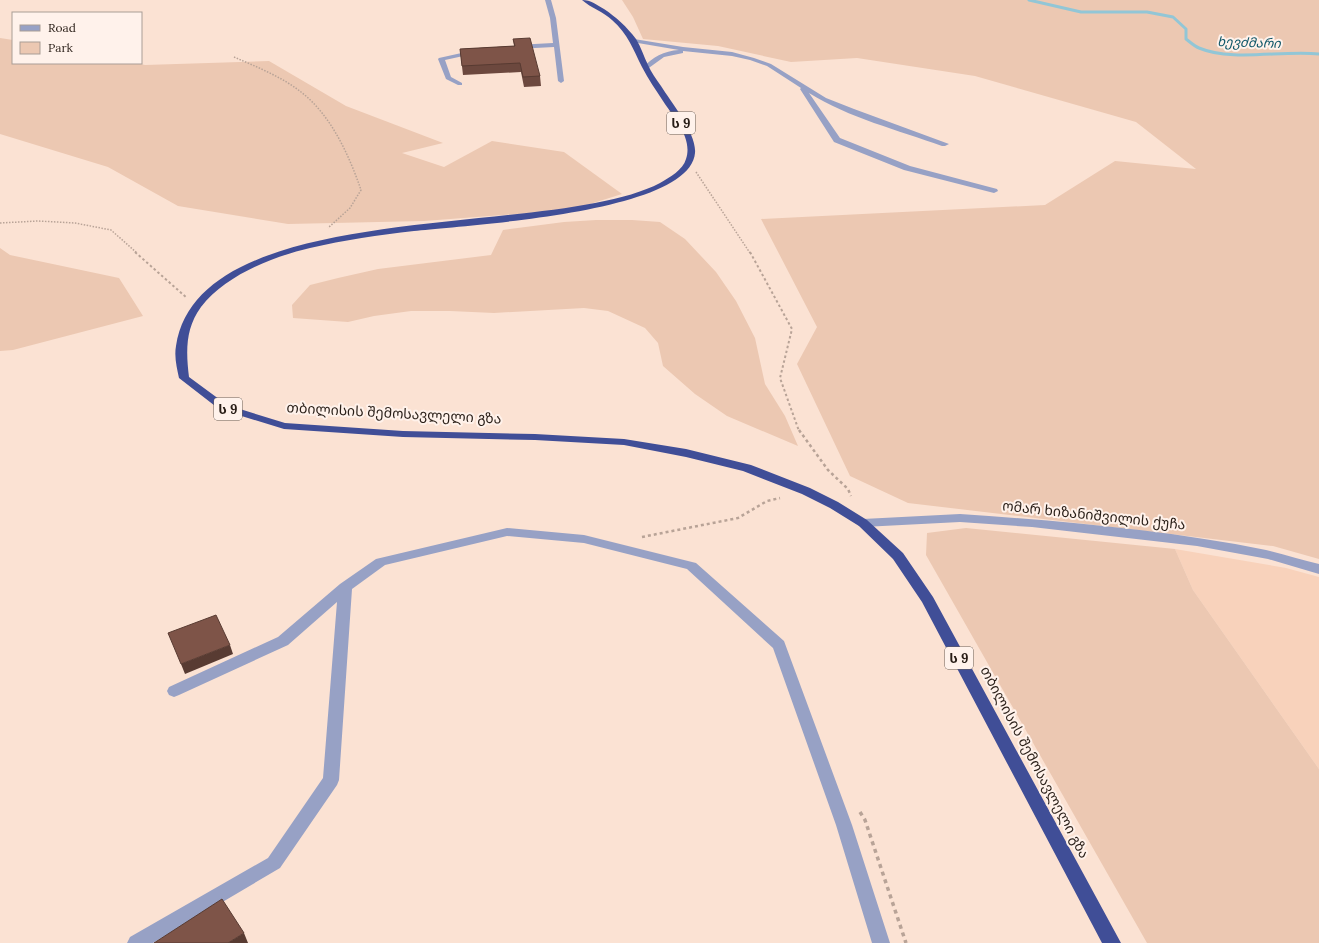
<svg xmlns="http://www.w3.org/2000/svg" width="1319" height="943" font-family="Lora,'Noto Sans Georgian',serif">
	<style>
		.built { fill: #f8d2bb }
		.green { fill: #ecc8b2 }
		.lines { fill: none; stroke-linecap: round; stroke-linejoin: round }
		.stream { stroke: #92c6d6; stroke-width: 3 }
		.path-far3 { stroke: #b8a397; stroke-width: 1.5; stroke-dasharray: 1.5 1.5; stroke-linecap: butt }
		.path-far2 { stroke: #b8a397; stroke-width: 2; stroke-dasharray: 2.5 2.5; stroke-linecap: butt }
		.path-far1 { stroke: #b8a397; stroke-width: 2.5; stroke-dasharray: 3 3; stroke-linecap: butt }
		.path { stroke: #b8a397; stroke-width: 3.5; stroke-dasharray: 4 4; stroke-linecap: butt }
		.minor { fill: #97a1c5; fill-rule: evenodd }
		.highway { fill: #404e97; fill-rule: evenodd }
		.wall { fill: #6c483e }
		.shaded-wall { fill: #583b32 }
		.building { fill: #7e5448; stroke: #583b32 }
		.labels { text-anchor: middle; stroke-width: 4; stroke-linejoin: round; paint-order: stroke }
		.far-water-label { font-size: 13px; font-style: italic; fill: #0d5567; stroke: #fff2eb }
		.shield { fill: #fff2eb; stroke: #695e57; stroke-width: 1 }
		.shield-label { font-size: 13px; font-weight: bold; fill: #291e17 }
		.street-label { font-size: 14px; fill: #291e17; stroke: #fff2eb }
	</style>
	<rect width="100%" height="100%" fill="#fbe2d3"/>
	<polygon class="built" points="1175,549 1286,568 1319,577 1319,769 1193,590"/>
	<g class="green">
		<polygon points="622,0 1319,0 1319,559 1273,546 908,503 850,476 797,364 817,327 761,219 1045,205 1115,161 1196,169 1136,122 975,76 857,58 791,62 718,46 643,39 633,17"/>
		<polygon points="0,38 13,40 13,63 136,63 145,65 269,61 346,106 443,143 402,153 444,167 492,141 564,152 622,194 571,210 424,221 288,224 178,206 108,167 0,134"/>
		<polygon points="596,220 632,220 660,222 685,239 716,272 736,301 755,338 765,384 785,416 798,446 727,416 695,394 663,366 658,343 645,328 608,311 584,308 494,313 450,311 411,311 374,316 348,322 293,318 292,305 310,285 338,278 378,269 491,255 503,230 564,222"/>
		<polygon points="0,248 10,255 119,278 143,316 13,350 0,351"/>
		<polygon points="966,528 1175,549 1193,590 1319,769 1319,943 1147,943 926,555 927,533"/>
	</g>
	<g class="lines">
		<path class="stream" d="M 1029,0 L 1081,12 L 1147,12 L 1173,17 L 1186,29 L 1186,39 C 1190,42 1194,46 1199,48 C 1232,62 1282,50 1319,54"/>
		<g class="path-far3">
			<path d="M 234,57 C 257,67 282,77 301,92 C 331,115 349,155 361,190 L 350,208 L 328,228"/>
			<polyline points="696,172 750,253"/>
			<polyline points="0,223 38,221 75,223 111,230 137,253"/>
		</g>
		<g class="path-far2">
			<polyline points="135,252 187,298"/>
			<polyline points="750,252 792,329 780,378 799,431"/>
		</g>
		<g class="path-far1">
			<polyline points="799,430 828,470 848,489 851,496"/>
			<polyline points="642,537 738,518 767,501 780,498"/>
		</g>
		<polyline class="path" points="860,812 865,820 906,943"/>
		<g class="minor">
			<polygon points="545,0 551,0 556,18 564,81 561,83 558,81 554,47 516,49 513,47 516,45 553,43 550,18"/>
			<path d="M 634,39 L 683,47 L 732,52 L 754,58 L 771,64 L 826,98 L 854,109 L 949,144 L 945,146 L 942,146 C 898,130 849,118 809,93 L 840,138 L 910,166 L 997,189 L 998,191 L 994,193 L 904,170 L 834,142 L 800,89 L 801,88 L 767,66 L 750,60 L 732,56 L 683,51 L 683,53 L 664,57 L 646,70 L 643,68 C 652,57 664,51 679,50 L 632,42 L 631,41 Z"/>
			<polygon points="475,50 477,51 477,53 445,60 451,77 462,83 462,85 458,85 446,79 438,59 439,58"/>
			<path d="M 960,514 C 1062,521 1166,530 1266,550 C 1284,554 1302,560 1319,564 L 1319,574 L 1268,559 L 1197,546 L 1032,527 L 960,522 L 863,527 L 859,526 L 857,523 L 859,520 L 863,519 Z"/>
			<polygon points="507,528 584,535 696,563 784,641 852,825 890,943 872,943 836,825 773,648 687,569 584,543 507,536 385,565 352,589 339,780 337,785 280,868 153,943 127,943 130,937 268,858 323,778 337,602 288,645 179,695 174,697 169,695 167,691 169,687 278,637 340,584 376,559"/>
		</g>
		<path class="highway" d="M 582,0 C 591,0 597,5 604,9 C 616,17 627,27 636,39 C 641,47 644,57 648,65 C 651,72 656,79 661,86 C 671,102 697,134 695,153 C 690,214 463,225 414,231 C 379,235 344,240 310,248 C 272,257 226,275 201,307 C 185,329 186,352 189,377 L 227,405 L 285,423 L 403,431 L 535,434 L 624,439 L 686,449 L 751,465 L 810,488 L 838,502 L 867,520 L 903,553 L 933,597 L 1121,943 L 1102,943 L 922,602 L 893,559 L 859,526 L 830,508 L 802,494 L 743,471 L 686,457 L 624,445 L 535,440 L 403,437 L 284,429 L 219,409 L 179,378 C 177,368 174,357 176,346 C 199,194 552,240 660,183 C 670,177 683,170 686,159 C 693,138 674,118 663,101 C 656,90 648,79 642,67 C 633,49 628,34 612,20 C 604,12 591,8 582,0 Z"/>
	</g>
	<polygon class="wall" points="513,39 540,76 541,86 524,87 521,72 463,75 460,49 514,46"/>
	<g class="shaded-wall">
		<polygon points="230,645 233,654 185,674 181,664"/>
		<polygon points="244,933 248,943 228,943"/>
	</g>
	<g class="building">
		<polygon points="530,38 540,76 523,77 520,63 462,66 460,49 515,46 513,39"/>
		<polygon points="216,615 230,645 181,664 168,633"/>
		<polygon points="222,899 244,933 228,943 154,943"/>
	</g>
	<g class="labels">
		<g class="far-water-label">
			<text transform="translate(1249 42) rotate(2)" y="5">ხევძმარი</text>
		</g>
		<g class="shield">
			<rect x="667" y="112" width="28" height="22" rx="3"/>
			<rect x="214" y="398" width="28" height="22" rx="3"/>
			<rect x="945" y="647" width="28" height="22" rx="3"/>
		</g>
		<g class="shield-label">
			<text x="681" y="128">ს 9</text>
			<text x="228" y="414">ს 9</text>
			<text x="959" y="663">ს 9</text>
		</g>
		<g class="street-label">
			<text transform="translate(394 413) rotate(3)" y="5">თბილისის შემოსავლელი გზა</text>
			<text transform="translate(1094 515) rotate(6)" y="5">ომარ ხიზანიშვილის ქუჩა</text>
			<text transform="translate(1035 762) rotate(62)" y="5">თბილისის შემოსავლელი გზა</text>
		</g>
	</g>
	<rect x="12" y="12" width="130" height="52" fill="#fff2eb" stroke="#a99d96"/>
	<rect x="20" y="25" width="20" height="6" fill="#97a1c5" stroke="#a99d96"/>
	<text x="48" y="32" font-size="12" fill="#291e17">Road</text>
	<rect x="20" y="42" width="20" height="12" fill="#ecc8b2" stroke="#a99d96"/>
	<text x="48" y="52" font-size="12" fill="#291e17">Park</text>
</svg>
